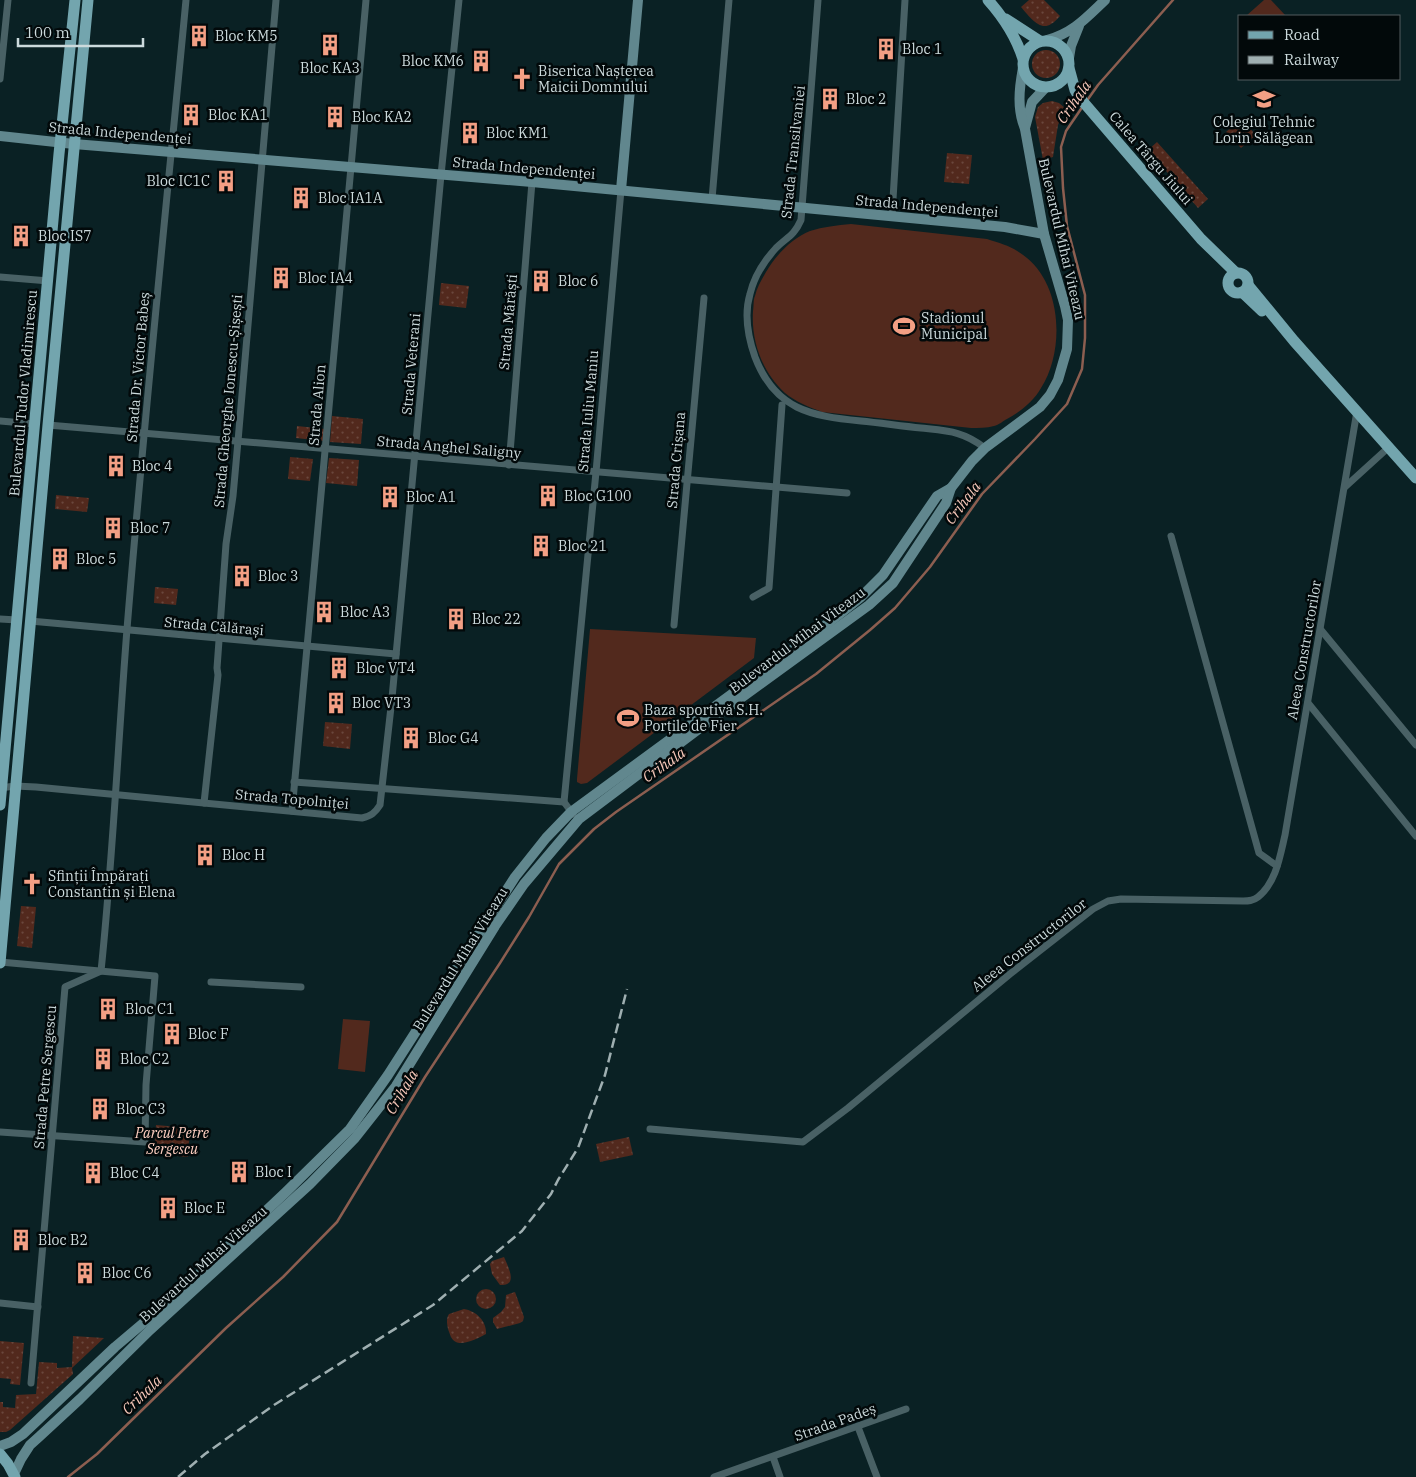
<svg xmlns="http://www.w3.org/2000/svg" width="1416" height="1477" font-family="'IBM Plex Serif',serif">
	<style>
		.grass { fill: url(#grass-dots) }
		.pitch { fill: #52291d }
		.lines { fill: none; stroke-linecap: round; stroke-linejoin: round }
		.stream { stroke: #8c5e50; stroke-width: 2.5 }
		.street { stroke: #496165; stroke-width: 7 }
		.secondary { stroke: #61878e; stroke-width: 10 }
		.primary { stroke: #73a5ae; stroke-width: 11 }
		.rail { stroke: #9fafb1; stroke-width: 2.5; stroke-dasharray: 10 5; stroke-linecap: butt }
		.labels { text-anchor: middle; stroke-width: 5; stroke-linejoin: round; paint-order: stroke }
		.poi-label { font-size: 14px; fill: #ccdadc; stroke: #02090a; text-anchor: start }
		.street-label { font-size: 14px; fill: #ccdadc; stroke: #02090a }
		.park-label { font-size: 14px; font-style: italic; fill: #fecfc1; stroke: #02090a }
		.water-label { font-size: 15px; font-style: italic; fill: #f6c7b9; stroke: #02090a }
	</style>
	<defs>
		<pattern id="grass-dots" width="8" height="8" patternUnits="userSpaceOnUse" patternTransform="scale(1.25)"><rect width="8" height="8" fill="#52291d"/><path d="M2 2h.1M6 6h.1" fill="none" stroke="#6a473d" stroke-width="1.8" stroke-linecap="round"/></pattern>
	</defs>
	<rect width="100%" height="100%" fill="#0a2124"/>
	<g class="grass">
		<path d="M 1029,0 L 1044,0 L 1060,16 C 1058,18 1055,22 1051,24 C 1040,32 1028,15 1021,7 Z"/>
		<circle cx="1046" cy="64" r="14"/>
		<polygon points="1052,101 1059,103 1065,108 1058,125 1053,157 1043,160 1035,117 1038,107 1043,103"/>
		<polygon points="1241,119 1256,135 1241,148 1226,132"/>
		<polygon points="1157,142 1208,199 1198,208 1148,150"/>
		<polygon points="947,153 972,155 969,184 944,182"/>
		<polygon points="441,283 469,286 466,308 439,305"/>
		<polygon points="332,416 363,419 361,444 330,442"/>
		<polygon points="297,426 325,429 323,441 296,438"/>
		<polygon points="290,457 313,459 310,481 288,479"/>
		<polygon points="329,458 359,460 357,486 326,483"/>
		<polygon points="56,495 89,498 87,512 55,509"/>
		<polygon points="155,587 178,589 176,605 154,603"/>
		<polygon points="325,722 352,724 350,749 323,746"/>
		<polygon points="21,906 36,907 32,948 17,946"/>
		<polygon points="156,1125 190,1128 188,1157 154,1154"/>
		<polygon points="629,1137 633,1155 600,1162 596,1144"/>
		<path d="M 504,1257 C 508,1267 519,1286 500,1285 L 492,1274 L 490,1264 L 492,1261 Z"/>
		<circle cx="486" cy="1299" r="10"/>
		<polygon points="515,1292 524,1317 523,1321 520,1323 497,1329 493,1322 493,1318 501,1312 505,1307 506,1295"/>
		<path d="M 464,1309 C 476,1311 487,1321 486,1334 C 479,1338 463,1346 456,1342 C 451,1340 450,1334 448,1329 C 447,1323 446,1319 449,1314 Z"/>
		<polygon points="73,1336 104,1338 72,1368 73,1374 10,1430 6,1432 0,1432 0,1402 3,1402 3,1407 15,1408 16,1395 36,1394 39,1362 57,1363 57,1368 72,1367"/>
		<polygon points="0,1341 24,1343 20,1385 10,1384 11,1379 0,1378"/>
	</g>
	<g class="pitch">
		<polygon points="1264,0 1271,0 1286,16 1246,16"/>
		<path d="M 851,224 L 987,239 C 1003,244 1014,247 1027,258 C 1063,288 1064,352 1041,388 C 1033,402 1021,411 1007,419 C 1003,421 999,425 994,426 C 987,428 978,428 971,428 L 822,412 C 809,407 796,402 785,393 C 762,372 751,341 753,311 C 754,306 753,300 755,296 C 757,287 762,279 766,272 C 776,255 792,238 810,231 C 823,227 837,225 851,224 Z"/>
		<polygon points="590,629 756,638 754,658 587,783 581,784 577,782 577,779"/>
		<polygon points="343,1019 370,1021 365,1072 338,1069"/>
	</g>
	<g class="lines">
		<g class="stream">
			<polyline points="1086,102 1098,85 1173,0"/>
			<polyline points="68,1477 97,1454 226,1328 283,1277 337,1222 425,1077 500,963 529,917 559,864 594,829 616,812 816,674 870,630 895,608 930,567 982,494 1035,439 1067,404 1082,369 1085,338 1085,295 1067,226 1063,188 1061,147 1066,131 1083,106"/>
		</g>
		<g class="street">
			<path d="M 818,0 L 801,220 C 794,236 787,237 776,248 C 765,260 754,277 750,294 C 744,314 748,337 755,357 C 775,410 811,416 861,421 C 881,423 901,426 921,428 C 948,431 963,431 985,448"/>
			<polyline points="0,79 8,0"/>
			<polyline points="712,199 729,0"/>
			<polyline points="892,216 905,0"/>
			<polyline points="0,277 49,281"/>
			<polyline points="0,421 35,424"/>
			<polyline points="48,425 847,493"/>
			<polyline points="509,465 532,182"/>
			<polyline points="1345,487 1389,447"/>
			<polyline points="1171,536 1259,853 1277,866"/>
			<polyline points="753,597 769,588 782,405"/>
			<polyline points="0,619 17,620"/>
			<polyline points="30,621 396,654"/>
			<polyline points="674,625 704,298"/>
			<polyline points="1321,630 1416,745"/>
			<polyline points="1308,703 1416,836"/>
			<polyline points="294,782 564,802"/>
			<path d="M 0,788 L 15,786 L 36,787 L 362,818 C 371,816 375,813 380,805 L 392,698 L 441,175 L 459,0"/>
			<polyline points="204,803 218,675 217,668 226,544 233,496 238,441 276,0"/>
			<polyline points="292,811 351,167 366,0"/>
			<polyline points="573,814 564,802 596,472 621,190"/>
			<polyline points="211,982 301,987"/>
			<path d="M 650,1129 L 803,1142 L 848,1108 L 1010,974 L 1093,909 L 1108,901 L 1121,899 L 1243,901 C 1248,901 1253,901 1258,897 C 1276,883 1280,856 1285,835 L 1357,411"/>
			<polyline points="0,1132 145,1142 146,1085 155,976 0,962"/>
			<polyline points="0,1303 38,1307"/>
			<path d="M 31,1383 L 65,987 L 101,971 C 113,857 118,743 127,629 C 144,419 166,210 186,0"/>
			<polyline points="858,1427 877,1477"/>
			<polyline points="773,1457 780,1477"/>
			<polyline points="714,1477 906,1409"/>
		</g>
		<g class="secondary">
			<path d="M 1047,40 C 1073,33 1086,18 1105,0"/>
			<polyline points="1069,58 1071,46 1079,26"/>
			<polyline points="1025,128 1032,102 1046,87"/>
			<polyline points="0,136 74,144 532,182 1005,227 1044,234"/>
			<polyline points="621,190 638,0"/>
			<polyline points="0,1446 11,1442 23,1434 115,1347 180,1292 286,1192 350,1129 388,1075 515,877 546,838 571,812 822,628 861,597 883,575 937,496 951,488"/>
			<path d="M 14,1474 L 21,1459 L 30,1445 L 40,1436 L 80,1399 L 150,1330 L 310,1184 L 355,1138 L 396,1086 L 495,926 L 524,884 L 579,819 L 708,722 L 869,605 L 893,583 L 946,503 L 951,488 L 972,461 L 985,448 L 1040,407 L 1050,395 L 1058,380 L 1067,349 L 1068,320 L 1065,306 L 1044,234 L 1025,129 C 1017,109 1019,89 1023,68"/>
		</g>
		<g class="primary">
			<path d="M 988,0 C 1004,18 1016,36 1023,59"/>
			<polyline points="1006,19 1040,41"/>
			<circle cx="1046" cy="64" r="23"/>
			<polyline points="1069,68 1075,90 1079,97 1201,239 1236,273"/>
			<circle cx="1238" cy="283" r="10"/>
			<polyline points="1248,285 1294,341 1416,478"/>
			<polyline points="1242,292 1262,311"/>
			<polyline points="0,805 59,154 75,0"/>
			<polyline points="0,963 48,425 88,0"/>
			<polyline points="0,1454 8,1464 15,1477"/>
		</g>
		<polyline class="rail" points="178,1477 205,1454 274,1405 433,1305 522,1231 551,1194 558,1180 578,1148 605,1075 627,989"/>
	</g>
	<defs>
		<g id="building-bare" transform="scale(1.725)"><path d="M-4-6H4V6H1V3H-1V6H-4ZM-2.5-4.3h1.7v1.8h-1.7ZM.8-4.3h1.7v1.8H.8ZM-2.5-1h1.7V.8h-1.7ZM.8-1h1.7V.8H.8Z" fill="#f39f84" stroke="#02090a" stroke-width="2.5" paint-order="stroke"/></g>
		<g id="church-bare" transform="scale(1.725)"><path d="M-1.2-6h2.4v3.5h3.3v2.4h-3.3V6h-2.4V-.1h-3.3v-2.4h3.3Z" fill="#f39f84" stroke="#02090a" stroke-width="2.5" paint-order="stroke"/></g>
		<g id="school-bare" transform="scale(1.725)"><path d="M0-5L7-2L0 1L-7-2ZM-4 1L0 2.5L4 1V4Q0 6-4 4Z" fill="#f39f84" stroke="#02090a" stroke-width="2.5" paint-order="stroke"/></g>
		<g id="stadium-bare" transform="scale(1.725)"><path d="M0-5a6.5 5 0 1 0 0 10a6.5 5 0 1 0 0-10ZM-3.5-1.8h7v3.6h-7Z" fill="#f39f84" stroke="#02090a" stroke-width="2.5" paint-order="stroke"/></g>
	</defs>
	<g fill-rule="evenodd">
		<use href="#building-bare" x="199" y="36"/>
		<use href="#building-bare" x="330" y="45"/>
		<use href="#building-bare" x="886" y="49"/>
		<use href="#building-bare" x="481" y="61"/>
		<use href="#church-bare" x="522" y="79"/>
		<use href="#building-bare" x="830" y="99"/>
		<use href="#school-bare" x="1264" y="99"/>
		<use href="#building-bare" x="191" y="115"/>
		<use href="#building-bare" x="335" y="117"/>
		<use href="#building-bare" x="470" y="133"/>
		<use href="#building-bare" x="226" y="181"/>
		<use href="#building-bare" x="301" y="198"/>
		<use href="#building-bare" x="21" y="236"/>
		<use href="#building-bare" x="281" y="278"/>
		<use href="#building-bare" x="541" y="281"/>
		<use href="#stadium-bare" x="904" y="326"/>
		<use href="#building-bare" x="116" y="466"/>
		<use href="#building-bare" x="548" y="496"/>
		<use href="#building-bare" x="390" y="497"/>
		<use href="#building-bare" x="113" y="528"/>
		<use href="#building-bare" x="541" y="546"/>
		<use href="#building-bare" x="60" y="559"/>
		<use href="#building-bare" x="242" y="576"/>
		<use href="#building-bare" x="324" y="612"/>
		<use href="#building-bare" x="456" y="619"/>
		<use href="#building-bare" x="339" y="668"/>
		<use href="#building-bare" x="336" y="703"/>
		<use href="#stadium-bare" x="628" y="718"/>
		<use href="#building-bare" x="411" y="738"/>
		<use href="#building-bare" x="205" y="855"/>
		<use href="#church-bare" x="32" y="884"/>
		<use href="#building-bare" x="108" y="1009"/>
		<use href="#building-bare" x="172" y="1034"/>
		<use href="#building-bare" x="103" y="1059"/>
		<use href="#building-bare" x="100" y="1109"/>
		<use href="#building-bare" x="239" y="1172"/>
		<use href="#building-bare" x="93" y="1173"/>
		<use href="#building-bare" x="168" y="1208"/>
		<use href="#building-bare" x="21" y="1240"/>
		<use href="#building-bare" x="85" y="1273"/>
	</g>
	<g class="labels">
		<g class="poi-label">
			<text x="215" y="41">Bloc KM5</text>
			<text x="902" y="54">Bloc 1</text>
			<text x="464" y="66" text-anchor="end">Bloc KM6</text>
			<text x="330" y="73" text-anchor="middle">Bloc KA3</text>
			<text x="538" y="76">Biserica Nașterea<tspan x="538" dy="16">Maicii Domnului</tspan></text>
			<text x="846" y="104">Bloc 2</text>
			<text x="208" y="120">Bloc KA1</text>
			<text x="352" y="122">Bloc KA2</text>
			<text x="1264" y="127" text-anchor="middle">Colegiul Tehnic<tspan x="1264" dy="16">Lorin Sălăgean</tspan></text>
			<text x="486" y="138">Bloc KM1</text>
			<text x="210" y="186" text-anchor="end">Bloc IC1C</text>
			<text x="318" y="203">Bloc IA1A</text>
			<text x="38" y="241">Bloc IS7</text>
			<text x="298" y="283">Bloc IA4</text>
			<text x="558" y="286">Bloc 6</text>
			<text x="921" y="323">Stadionul<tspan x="921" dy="16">Municipal</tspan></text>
			<text x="132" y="471">Bloc 4</text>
			<text x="564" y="501">Bloc G100</text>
			<text x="406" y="502">Bloc A1</text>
			<text x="130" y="533">Bloc 7</text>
			<text x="558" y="551">Bloc 21</text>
			<text x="76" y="564">Bloc 5</text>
			<text x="258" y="581">Bloc 3</text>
			<text x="340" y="617">Bloc A3</text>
			<text x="472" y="624">Bloc 22</text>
			<text x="356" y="673">Bloc VT4</text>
			<text x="352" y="708">Bloc VT3</text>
			<text x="644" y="715">Baza sportivă S.H.<tspan x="644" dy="16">Porțile de Fier</tspan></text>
			<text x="428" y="743">Bloc G4</text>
			<text x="222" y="860">Bloc H</text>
			<text x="48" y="881">Sfinții Împărați<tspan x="48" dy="16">Constantin și Elena</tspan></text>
			<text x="125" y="1014">Bloc C1</text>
			<text x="188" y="1039">Bloc F</text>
			<text x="120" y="1064">Bloc C2</text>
			<text x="116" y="1114">Bloc C3</text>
			<text x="255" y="1177">Bloc I</text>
			<text x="110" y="1178">Bloc C4</text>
			<text x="184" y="1213">Bloc E</text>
			<text x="38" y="1245">Bloc B2</text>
			<text x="102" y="1278">Bloc C6</text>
		</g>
		<g class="street-label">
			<text transform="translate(120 133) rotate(5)" y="5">Strada Independenței</text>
			<text transform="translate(793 152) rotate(-84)" y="5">Strada Transilvaniei</text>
			<text transform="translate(1151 158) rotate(49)" y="5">Calea Târgu Jiului</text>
			<text transform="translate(524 168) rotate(5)" y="5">Strada Independenței</text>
			<text transform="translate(927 206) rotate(5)" y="5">Strada Independenței</text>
			<text transform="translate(1062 239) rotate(77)" y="5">Bulevardul Mihai Viteazu</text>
			<text transform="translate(508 322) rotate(-85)" y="5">Strada Mărăști</text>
			<text transform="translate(411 364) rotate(-85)" y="5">Strada Veterani</text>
			<text transform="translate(138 367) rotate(-85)" y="5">Strada Dr. Victor Babeș</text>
			<text transform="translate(23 393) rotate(-85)" y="5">Bulevardul Tudor Vladimirescu</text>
			<text transform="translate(228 401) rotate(-85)" y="5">Strada Gheorghe Ionescu-Șișești</text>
			<text transform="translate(317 405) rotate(-85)" y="5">Strada Alion</text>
			<text transform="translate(588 411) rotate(-85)" y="5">Strada Iuliu Maniu</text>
			<text transform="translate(449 447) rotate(5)" y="5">Strada Anghel Saligny</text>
			<text transform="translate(676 460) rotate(-85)" y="5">Strada Crișana</text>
			<text transform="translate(214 626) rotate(5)" y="5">Strada Călărași</text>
			<text transform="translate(797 640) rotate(-37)" y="5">Bulevardul Mihai Viteazu</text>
			<text transform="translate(1304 650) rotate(-80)" y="5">Aleea Constructorilor</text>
			<text transform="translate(292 799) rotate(5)" y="5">Strada Topolniței</text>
			<text transform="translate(1029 945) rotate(-38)" y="5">Aleea Constructorilor</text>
			<text transform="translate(460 959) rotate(-58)" y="5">Bulevardul Mihai Viteazu</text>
			<text transform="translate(45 1077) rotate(-85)" y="5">Strada Petre Sergescu</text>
			<text transform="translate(203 1264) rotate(-42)" y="5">Bulevardul Mihai Viteazu</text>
			<text transform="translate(835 1422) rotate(-20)" y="5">Strada Padeș</text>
		</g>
		<g class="park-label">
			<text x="172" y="1138">Parcul Petre<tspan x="172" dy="16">Sergescu</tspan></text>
		</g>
		<g class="water-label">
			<text transform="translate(1074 102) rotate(-55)" y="5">Crihala</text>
			<text transform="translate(963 503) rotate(-53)" y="5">Crihala</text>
			<text transform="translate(664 765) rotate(-35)" y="5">Crihala</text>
			<text transform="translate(402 1092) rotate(-59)" y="5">Crihala</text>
			<text transform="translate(142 1395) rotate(-44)" y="5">Crihala</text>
		</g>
	</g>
	<rect x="1238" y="15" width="162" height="65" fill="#02090a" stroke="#535d5e"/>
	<rect x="1248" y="31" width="25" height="8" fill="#73a5ae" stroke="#535d5e"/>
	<text x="1284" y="40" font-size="15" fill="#ccdadc">Road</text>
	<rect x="1248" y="56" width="25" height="8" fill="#9fafb1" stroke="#535d5e"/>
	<text x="1284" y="65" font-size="15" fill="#ccdadc">Railway</text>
	<path d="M18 38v8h125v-8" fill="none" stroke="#ccdadc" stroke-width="2.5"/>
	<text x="25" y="38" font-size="15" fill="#ccdadc" stroke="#02090a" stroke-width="4" paint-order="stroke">100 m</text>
</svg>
